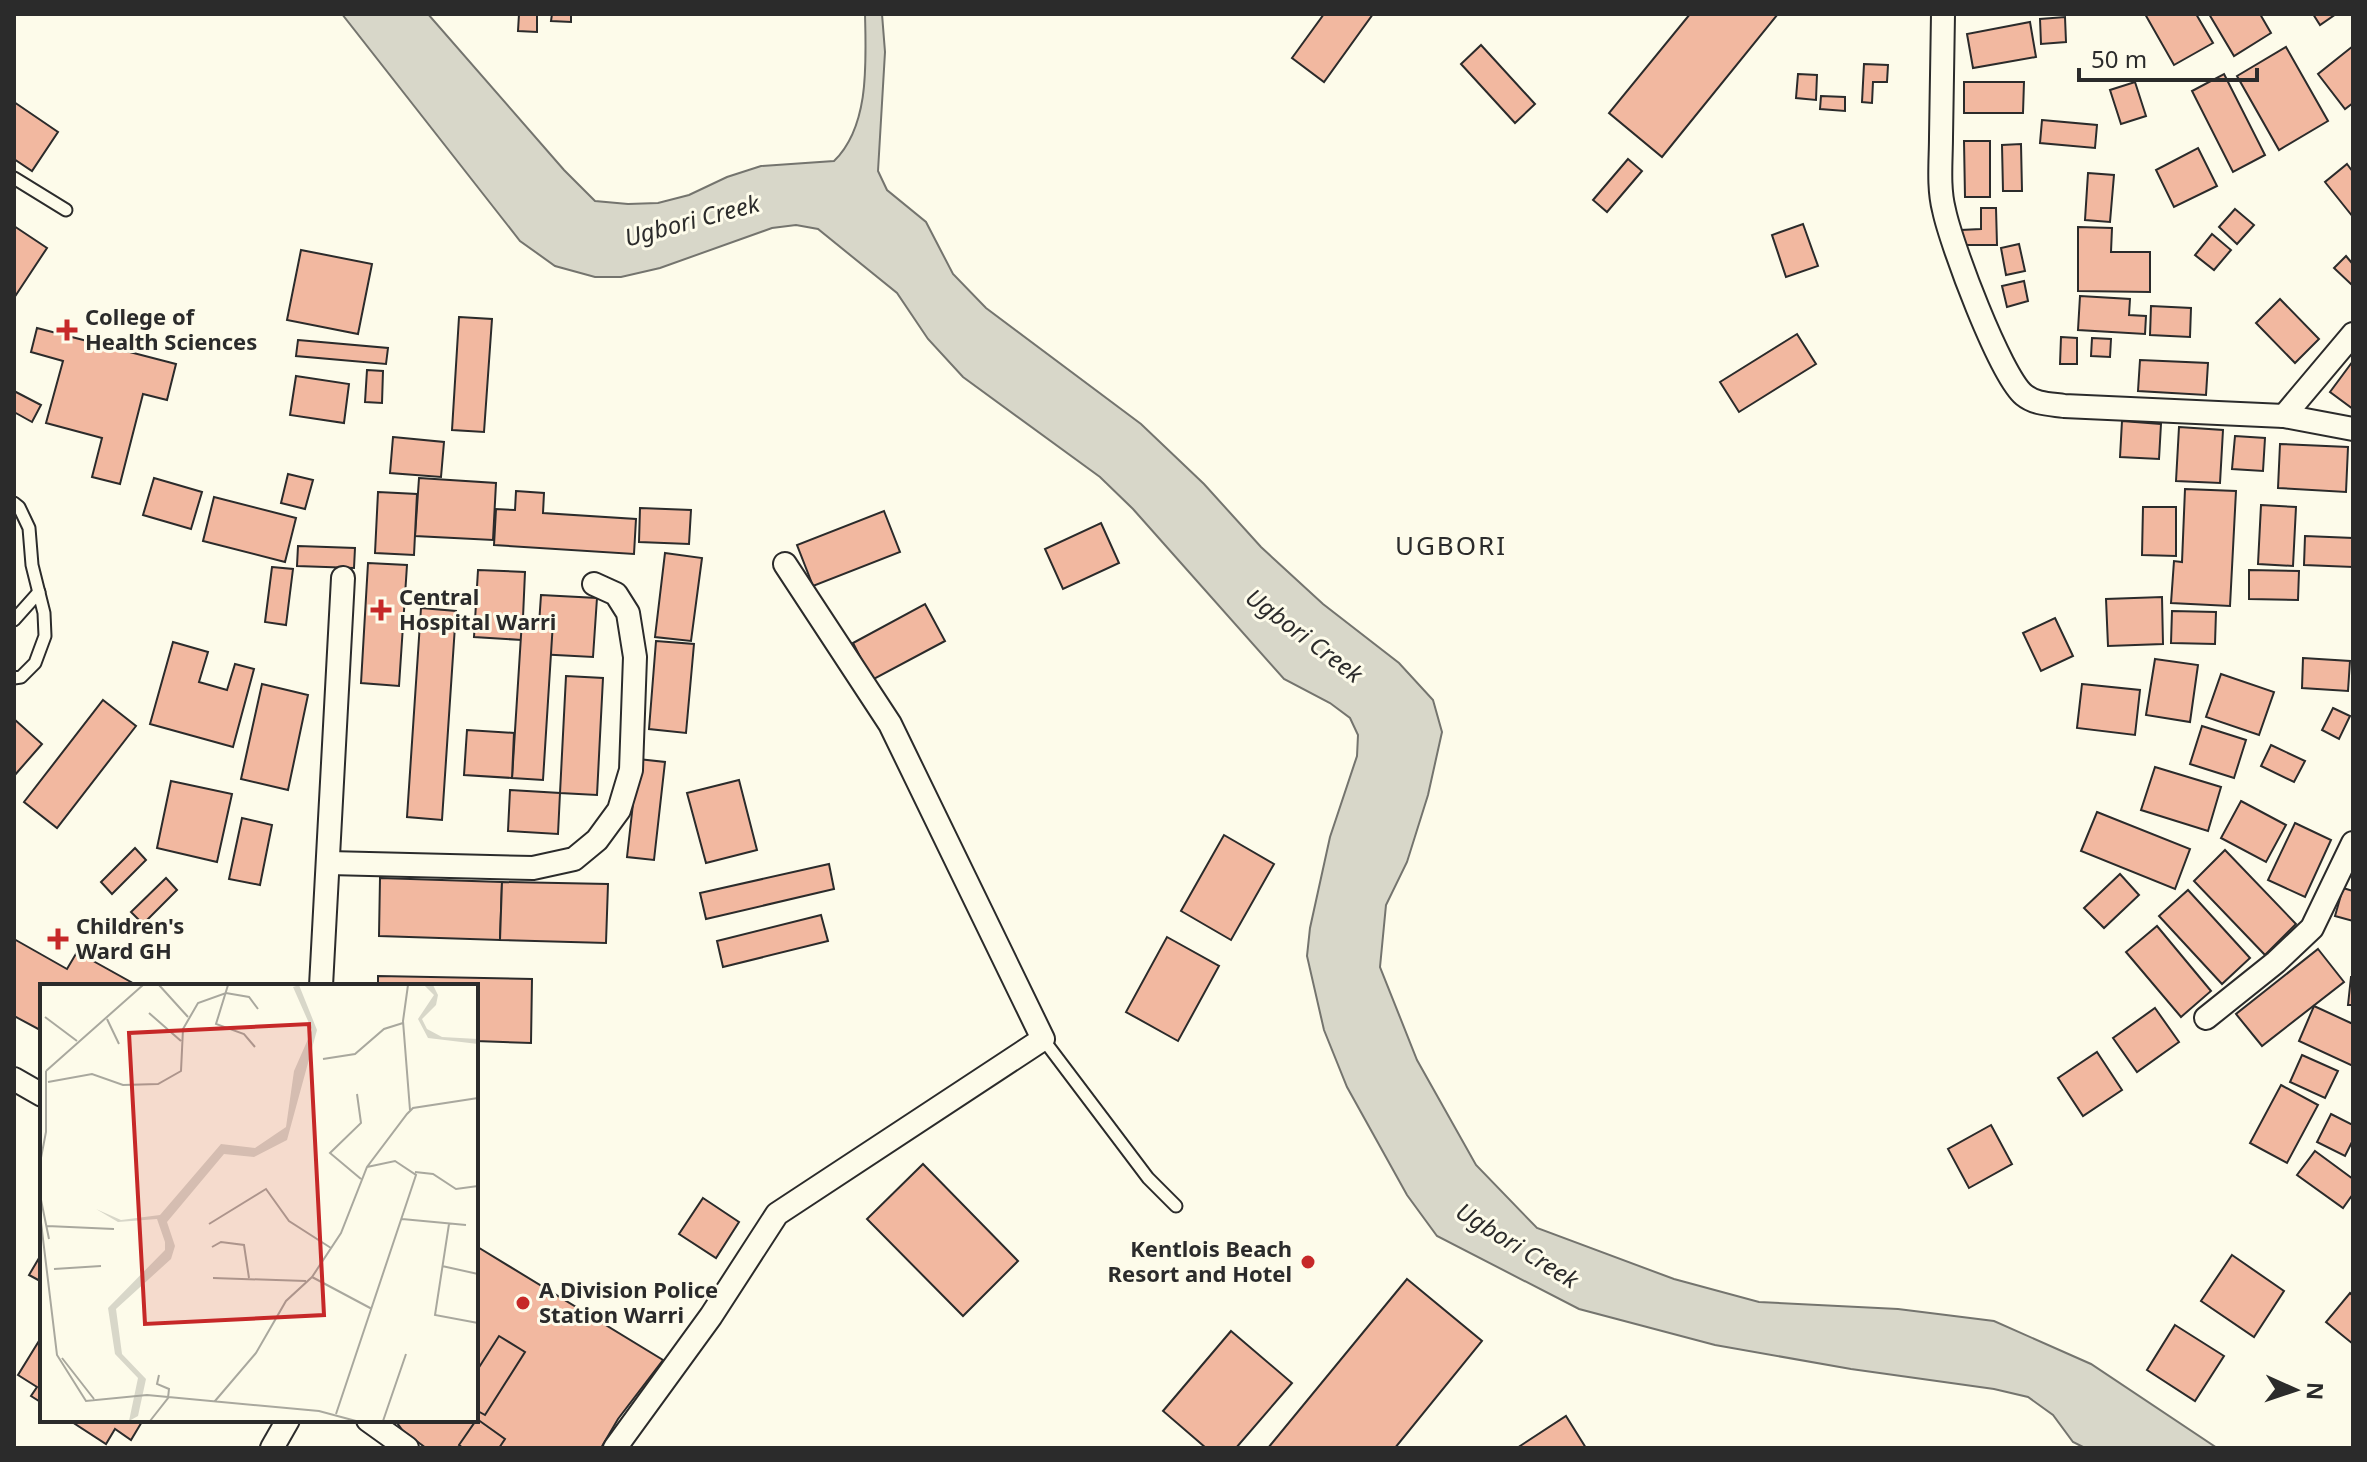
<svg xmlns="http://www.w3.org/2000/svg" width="2367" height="1462" font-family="'Noto Sans',sans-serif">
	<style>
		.water { fill: #d8d7c9; stroke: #74746e; stroke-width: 2 }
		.building { fill: #f2b8a0; stroke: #2b2b2b; stroke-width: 2 }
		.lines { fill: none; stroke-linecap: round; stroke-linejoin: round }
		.service-casing { stroke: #2b2b2b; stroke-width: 15 }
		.minor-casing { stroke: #2b2b2b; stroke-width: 26 }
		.service { stroke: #fdfbea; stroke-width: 11 }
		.minor { stroke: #fdfbea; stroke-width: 22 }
		.poi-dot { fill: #c62828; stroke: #fdfbea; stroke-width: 3 }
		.labels { text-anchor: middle; stroke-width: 6; stroke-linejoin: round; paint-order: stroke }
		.poi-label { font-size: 22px; font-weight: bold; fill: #2b2b2b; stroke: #fdfbea; text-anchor: start }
		.water-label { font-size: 24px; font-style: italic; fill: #2b2b2b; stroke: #fdfbea }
		.quarter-label { font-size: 26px; letter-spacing: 2px; fill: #2b2b2b; stroke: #fdfbea }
		.inset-road { fill: none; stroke: #a9a89e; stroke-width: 2 }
		.view { fill: #c62828; fill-opacity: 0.15; stroke: #c62828; stroke-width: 4 }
		.inset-edge { fill: none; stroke: #2b2b2b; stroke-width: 4 }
	</style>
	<rect width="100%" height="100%" fill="#fdfbea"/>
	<path class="water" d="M 342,14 L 428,14 L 564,170 L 595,201 L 628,204 L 658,203 L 689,195 L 727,177 L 761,166 L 834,161 C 870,126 866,62 865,14 L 882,14 L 885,52 L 878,171 L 887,190 L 926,222 L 953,274 L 986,308 L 1141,424 L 1204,484 L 1261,547 L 1323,604 L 1399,663 L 1433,700 L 1442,732 L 1428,795 L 1407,862 L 1386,905 L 1380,967 L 1417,1060 L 1476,1165 L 1537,1228 L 1674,1279 L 1759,1302 L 1898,1309 L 1994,1321 L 2091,1364 L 2217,1448 L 2085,1448 L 2073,1442 L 2053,1415 L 2028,1397 L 1994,1389 L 1851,1369 L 1715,1345 L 1579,1309 L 1437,1236 L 1407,1195 L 1347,1087 L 1324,1030 L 1307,956 L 1310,928 L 1330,837 L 1357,756 L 1358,735 L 1350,718 L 1330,703 L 1284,679 L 1133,509 L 1100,477 L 963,377 L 928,339 L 897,293 L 818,229 L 796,225 L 772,228 L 660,268 L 621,277 L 595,277 L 555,266 L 520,241 Z"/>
	<g class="building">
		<polygon points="519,14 537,15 537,32 518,31"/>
		<polygon points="552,14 571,14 571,22 551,21"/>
		<polygon points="1324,14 1373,14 1324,82 1292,58"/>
		<polygon points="1690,14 1778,14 1662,157 1609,113"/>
		<polygon points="2145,14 2196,14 2213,43 2174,65"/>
		<polygon points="2209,14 2260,14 2271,33 2234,56"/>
		<polygon points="2313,14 2336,14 2320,25"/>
		<polygon points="2065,17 2066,42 2041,44 2040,19"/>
		<polygon points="2030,22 2036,57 1973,68 1967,34"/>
		<polygon points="1481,45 1535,104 1515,123 1461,64"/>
		<polygon points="2353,46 2353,103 2345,109 2318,74"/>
		<polygon points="2286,47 2328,121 2279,150 2237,76"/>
		<polygon points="1864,64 1888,65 1887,82 1873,82 1872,103 1862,102"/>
		<polygon points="1798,74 1817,75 1816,100 1796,98"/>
		<polygon points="2224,74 2265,155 2233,172 2192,91"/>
		<polygon points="1964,82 2024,82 2023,113 1964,113"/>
		<polygon points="2135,82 2146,116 2121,124 2110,90"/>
		<polygon points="1821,96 1845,97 1845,111 1820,109"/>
		<polygon points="14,102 58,132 32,171 14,159"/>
		<polygon points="2042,120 2097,125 2095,148 2040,143"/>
		<polygon points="1964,141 1990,141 1990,197 1965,197"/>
		<polygon points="2021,144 2022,191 2003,191 2002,145"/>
		<polygon points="2198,148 2217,186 2174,207 2156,170"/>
		<polygon points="1628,159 1642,171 1607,212 1593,200"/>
		<polygon points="2347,164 2353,172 2353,217 2325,182"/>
		<polygon points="2088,173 2114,175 2110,222 2085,220"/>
		<polygon points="1981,208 1996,208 1997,245 1961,245 1961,230 1981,229"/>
		<polygon points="2235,209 2254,225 2237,244 2219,227"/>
		<polygon points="1803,224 1818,266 1786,277 1772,235"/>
		<polygon points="14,226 47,248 14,298"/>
		<polygon points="2078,227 2112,228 2111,252 2150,252 2150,292 2078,291"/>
		<polygon points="2212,234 2231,250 2214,270 2195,255"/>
		<polygon points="2019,244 2025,271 2006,275 2001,248"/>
		<polygon points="301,250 372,264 358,334 287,320"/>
		<polygon points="2346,256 2351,262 2353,260 2353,286 2334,268"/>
		<polygon points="2024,281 2028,301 2007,307 2002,286"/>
		<polygon points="2080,296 2130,299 2129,315 2146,316 2145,334 2078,330"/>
		<polygon points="2280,299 2319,339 2295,363 2256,323"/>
		<polygon points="2151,306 2191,308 2190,337 2150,335"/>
		<polygon points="459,317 492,319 484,432 452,430"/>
		<polygon points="37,328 176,364 167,400 143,394 120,484 92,477 102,438 46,423 63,361 31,352"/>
		<polygon points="1797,334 1816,364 1739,412 1720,382"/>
		<polygon points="2061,337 2077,338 2077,364 2060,364"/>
		<polygon points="2092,338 2111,339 2110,357 2091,356"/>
		<polygon points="298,340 388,348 386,364 296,356"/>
		<polygon points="2140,360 2208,363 2206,395 2138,391"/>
		<polygon points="2353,361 2353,409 2330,392"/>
		<polygon points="367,370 383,371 382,403 365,402"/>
		<polygon points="296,376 349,384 344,423 290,415"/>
		<polygon points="14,391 41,405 32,422 14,412"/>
		<polygon points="2122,421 2161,424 2159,459 2120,457"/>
		<polygon points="2179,427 2223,430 2220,483 2176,481"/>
		<polygon points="2235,436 2265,438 2263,471 2232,469"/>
		<polygon points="393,437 444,442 441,477 390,473"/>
		<polygon points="2280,444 2348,447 2346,492 2278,488"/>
		<polygon points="288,474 313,480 305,509 281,503"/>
		<polygon points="154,478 202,492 191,529 143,515"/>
		<polygon points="419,478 496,483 493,540 415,536"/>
		<polygon points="2185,489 2236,491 2230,606 2171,603 2174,561 2182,562"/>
		<polygon points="516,491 544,493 543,513 636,519 634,554 494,545 496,509 515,510"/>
		<polygon points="378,492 417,494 414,555 375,553"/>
		<polygon points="214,497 296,518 285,562 203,541"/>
		<polygon points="2261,505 2296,507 2293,566 2258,564"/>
		<polygon points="2143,507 2176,507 2176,556 2142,555"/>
		<polygon points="640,508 691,510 689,544 639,542"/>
		<polygon points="884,511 900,552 813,586 797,545"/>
		<polygon points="1101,523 1119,563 1063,589 1045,549"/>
		<polygon points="2305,536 2353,538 2353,567 2304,565"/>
		<polygon points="298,546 355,548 354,568 297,566"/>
		<polygon points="665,553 702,558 691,641 655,637"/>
		<polygon points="368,563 407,565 399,686 361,683"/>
		<polygon points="272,567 293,569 286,625 265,622"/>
		<polygon points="478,570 525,572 522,640 474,637"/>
		<polygon points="2249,570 2299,571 2298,600 2249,599"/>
		<polygon points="541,595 597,598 593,657 537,654"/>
		<polygon points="2162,597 2163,644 2108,646 2106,599"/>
		<polygon points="925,604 945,641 872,680 853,643"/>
		<polygon points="421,608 456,611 442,820 407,817"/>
		<polygon points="2172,611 2216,612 2215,644 2171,643"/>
		<polygon points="2055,618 2073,656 2041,671 2023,633"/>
		<polygon points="522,620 553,622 543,780 512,778"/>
		<polygon points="656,641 694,644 686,733 649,729"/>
		<polygon points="173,642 208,652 199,682 227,690 235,664 254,669 233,747 150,724"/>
		<polygon points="2303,658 2350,661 2348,691 2302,688"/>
		<polygon points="2155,659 2198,665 2190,722 2146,715"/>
		<polygon points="2221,674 2274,692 2259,735 2206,717"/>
		<polygon points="566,676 603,678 597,795 560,793"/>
		<polygon points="262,684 308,695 288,790 241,779"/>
		<polygon points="2082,684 2140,690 2135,735 2077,728"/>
		<polygon points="103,700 136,726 57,828 24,802"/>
		<polygon points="2333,708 2350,716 2339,739 2322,730"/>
		<polygon points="14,719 42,744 14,776"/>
		<polygon points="2202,726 2246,740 2234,778 2190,764"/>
		<polygon points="467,730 514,733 512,778 464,775"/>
		<polygon points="2271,745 2305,761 2294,782 2261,766"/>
		<polygon points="638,759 665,762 654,860 627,857"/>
		<polygon points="2155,767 2221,787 2208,831 2141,810"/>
		<polygon points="739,780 757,850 706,863 687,793"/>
		<polygon points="171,781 232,794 217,862 157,848"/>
		<polygon points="510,790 560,793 558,834 508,831"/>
		<polygon points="2241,801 2286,825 2266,862 2221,838"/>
		<polygon points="2097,812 2190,849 2175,889 2081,851"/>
		<polygon points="242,818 272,825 260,885 229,879"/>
		<polygon points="2295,823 2331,840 2305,897 2268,880"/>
		<polygon points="1224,835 1274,864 1231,940 1181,911"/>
		<polygon points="135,848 146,860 112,894 101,882"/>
		<polygon points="2225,850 2296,924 2265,955 2194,881"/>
		<polygon points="829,864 834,889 706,919 700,893"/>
		<polygon points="2120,874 2139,895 2104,928 2084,908"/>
		<polygon points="166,878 177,890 143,924 131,912"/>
		<polygon points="380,878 502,882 500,940 379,936"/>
		<polygon points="502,882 608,884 606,943 500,940"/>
		<polygon points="2343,888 2353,891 2353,921 2335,916"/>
		<polygon points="2188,890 2250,958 2222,984 2159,916"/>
		<polygon points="821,915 828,941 723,967 717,941"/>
		<polygon points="2157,926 2211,991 2181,1017 2126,952"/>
		<polygon points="1167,937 1219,966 1178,1041 1126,1012"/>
		<polygon points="14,939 67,969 77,952 138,986 42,986 42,1031 14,1016"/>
		<polygon points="2318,949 2344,982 2262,1046 2236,1014"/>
		<polygon points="378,976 532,979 531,1043 476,1041 476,986 378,986"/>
		<polygon points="2351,977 2353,977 2353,1005 2348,1005"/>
		<polygon points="2314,1006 2353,1024 2353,1066 2299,1041"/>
		<polygon points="2155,1008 2179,1042 2137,1072 2113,1038"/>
		<polygon points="2097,1052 2122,1090 2083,1116 2058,1078"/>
		<polygon points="2302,1055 2338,1071 2325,1098 2290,1082"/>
		<polygon points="2281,1085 2318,1105 2287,1163 2250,1143"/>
		<polygon points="2331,1114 2353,1125 2353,1140 2345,1156 2317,1142"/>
		<polygon points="1991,1125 2012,1164 1969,1188 1948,1149"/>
		<polygon points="2315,1151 2353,1179 2353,1194 2343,1208 2297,1175"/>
		<polygon points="923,1164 1018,1261 963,1316 867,1219"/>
		<polygon points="703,1198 739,1222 716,1258 679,1234"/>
		<polygon points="476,1246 663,1360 618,1419 601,1448 426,1448 403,1431 395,1420 476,1420"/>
		<polygon points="42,1253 42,1282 29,1275"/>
		<polygon points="2232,1255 2284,1291 2254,1337 2201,1301"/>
		<polygon points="1407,1279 1482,1341 1395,1448 1268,1448"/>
		<polygon points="2350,1293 2353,1296 2353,1344 2326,1322"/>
		<polygon points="2175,1325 2224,1356 2195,1401 2147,1370"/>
		<polygon points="1231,1331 1292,1383 1236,1448 1206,1448 1163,1411"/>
		<polygon points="42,1336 42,1403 31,1396 37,1387 18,1375"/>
		<polygon points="499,1336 525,1352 485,1415 476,1410 476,1372"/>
		<polygon points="1566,1416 1586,1448 1517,1448"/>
		<polygon points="477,1419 505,1439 499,1448 463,1448 459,1445"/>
		<polygon points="69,1420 143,1420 131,1440 115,1429 106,1444"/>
	</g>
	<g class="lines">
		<g class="service-casing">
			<g id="service">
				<polyline points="14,178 66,210"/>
				<polyline points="14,503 19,507 29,528 32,565 44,613 45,636 35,663 21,677 14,678"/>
				<polyline points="14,620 39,592"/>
				<polyline points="1043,1039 1148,1178 1176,1206"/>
			</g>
		</g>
		<g class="minor-casing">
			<g id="minor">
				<path d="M 1943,14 C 1942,55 1942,96 1941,137 C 1941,160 1938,187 1944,210 C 1951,244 2000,375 2024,395 C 2035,404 2050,404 2064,406 L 2284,416 L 2353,429"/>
				<polyline points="2284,416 2353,334"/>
				<polyline points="329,863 533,868 574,859 597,840 619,810 631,770 635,657 628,613 616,594 594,584"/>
				<polyline points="321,986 343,578"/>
				<polyline points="2206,1018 2276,962 2312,928 2353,843"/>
				<polyline points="14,1079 42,1095"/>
				<polyline points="368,1420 407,1448"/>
				<polyline points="272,1448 288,1420"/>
				<polyline points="615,1448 711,1316 777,1214 1043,1039 890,724 785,564"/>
			</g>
		</g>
		<use href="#service" class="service"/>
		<use href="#minor" class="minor"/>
	</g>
	<g class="poi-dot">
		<path d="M63 318h8v8h8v8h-8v8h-8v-8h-8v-8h8z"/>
		<path d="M377 598h8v8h8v8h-8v8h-8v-8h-8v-8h8z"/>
		<path d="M54 927h8v8h8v8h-8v8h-8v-8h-8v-8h8z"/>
		<circle cx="1308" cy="1262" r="8"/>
		<circle cx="523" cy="1303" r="8"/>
	</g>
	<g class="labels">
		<g class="poi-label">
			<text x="85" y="325">College of<tspan x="85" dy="25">Health Sciences</tspan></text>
			<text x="399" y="605">Central<tspan x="399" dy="25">Hospital Warri</tspan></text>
			<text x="76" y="934">Children's<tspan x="76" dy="25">Ward GH</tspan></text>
			<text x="1292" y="1257" text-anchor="end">Kentlois Beach<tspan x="1292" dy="25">Resort and Hotel</tspan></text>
			<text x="539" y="1298">A Division Police<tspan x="539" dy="25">Station Warri</tspan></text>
		</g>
		<g class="water-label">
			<text transform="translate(692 221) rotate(-15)" y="8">Ugbori Creek</text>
			<text transform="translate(1304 636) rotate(37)" y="8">Ugbori Creek</text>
			<text transform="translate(1517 1246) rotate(32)" y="8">Ugbori Creek</text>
		</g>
		<g class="quarter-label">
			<text x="1451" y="555">UGBORI</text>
		</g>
	</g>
	<g transform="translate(40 984)">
		<rect width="438" height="438" fill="#fdfbea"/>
		<path d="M 259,1 L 277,46 L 247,156 L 214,173 L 184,170 L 127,238 L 135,262 L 131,275 L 76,325 L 82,370 L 106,395 L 98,432 L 89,437 L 98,394 L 75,370 L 68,324 L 125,266 L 125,258 L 117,235 L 78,238 L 56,225 L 81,236 L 120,231 L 181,160 L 215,164 L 246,143 L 254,87 L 272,46 L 253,3 ZM 384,1 L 393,1 L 398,11 L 396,21 L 382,35 L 387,45 L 402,53 L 438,55 L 438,60 L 388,54 L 378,35 L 394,11 Z" fill="#d8d7c9"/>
		<path class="inset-road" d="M 119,1 L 148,33M 188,1 L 176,40 L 204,50 L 215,63M 368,1 L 363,37 L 370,126M 109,29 L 141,57M 5,33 L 37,57M 67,35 L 79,60M 283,75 L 315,70 L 344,45 L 363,39M 6,87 L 103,1M 8,98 L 52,90 L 83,101 L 118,100 L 141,87 L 143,45 L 158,19 L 186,9 L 209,13 L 218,25M 317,110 L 321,139 L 290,169 L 321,195M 0,179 L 6,148 L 6,87M 375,188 L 393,190 L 416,205 L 438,202M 0,211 L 9,255M 0,230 L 17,371 L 46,417 L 107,411 L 279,427 L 316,437M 362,235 L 426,241M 169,240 L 226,205 L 249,237 L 291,264M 409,240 L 395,331 L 438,339M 7,242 L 74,245M 172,263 L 181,258 L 204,261 L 209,294M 402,282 L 438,290M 14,285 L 61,282M 272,293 L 332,325M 173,294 L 266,297M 22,374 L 54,415M 175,417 L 216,369 L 246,317 L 272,293 L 301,249 L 327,183 L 367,130 L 373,124 L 438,114M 296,430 L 376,191 L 355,177 L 327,183M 110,437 L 128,414 L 129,405 L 117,400 L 119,391M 343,437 L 366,370"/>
		<path class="view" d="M 269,40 L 284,331 L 105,340 L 89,49 Z"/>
		<rect width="438" height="438" class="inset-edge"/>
	</g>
	<rect width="2367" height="1462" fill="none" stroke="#2b2b2b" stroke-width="32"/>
	<g transform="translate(2295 1390) rotate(93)" stroke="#fdfbea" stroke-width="6" paint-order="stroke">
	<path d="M0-6L14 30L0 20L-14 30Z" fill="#2b2b2b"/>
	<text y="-12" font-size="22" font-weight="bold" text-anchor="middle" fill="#2b2b2b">N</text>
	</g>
	<path d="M2079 68v12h178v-12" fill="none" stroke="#2b2b2b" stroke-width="4"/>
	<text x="2091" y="68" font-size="24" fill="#2b2b2b" stroke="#fdfbea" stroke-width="6" paint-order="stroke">50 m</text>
</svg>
